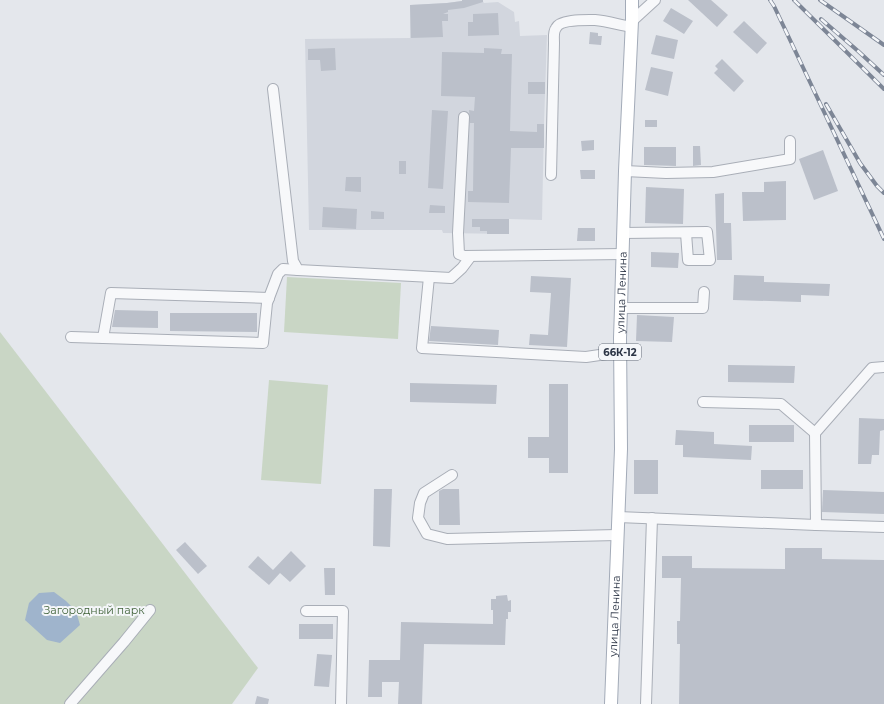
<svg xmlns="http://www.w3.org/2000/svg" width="884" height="704" font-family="Montserrat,sans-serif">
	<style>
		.built { fill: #d2d6de }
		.green { fill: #c9d6c5 }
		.water { fill: #9fb4cc }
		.building { fill: #bbc0ca }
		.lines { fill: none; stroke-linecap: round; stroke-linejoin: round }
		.minor-casing { stroke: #a9aeb7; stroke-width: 12 }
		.major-casing { stroke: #a3abb8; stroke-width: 14 }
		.minor { stroke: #f7f8fa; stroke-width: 10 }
		.major { stroke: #fff; stroke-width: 12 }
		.rail-casing { stroke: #7d8696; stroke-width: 4 }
		.rail { stroke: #f4f6f9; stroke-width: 2.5; stroke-dasharray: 8; stroke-linecap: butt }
		.labels { text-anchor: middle; stroke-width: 4; stroke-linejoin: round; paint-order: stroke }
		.shield { fill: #f4f6f9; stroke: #676e7b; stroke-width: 1 }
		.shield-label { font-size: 10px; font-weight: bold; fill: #2b3445 }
		.street-label { font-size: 11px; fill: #2b3445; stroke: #f4f6f9 }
		.park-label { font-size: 11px; fill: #3f6138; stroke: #f4f6f9 }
	</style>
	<rect width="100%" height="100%" fill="#e4e7ec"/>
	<polygon class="built" points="462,0 482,0 484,3 498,2 514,12 515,22 519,21 520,36 547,35 544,124 542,220 509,219 509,234 443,233 442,230 309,230 305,39 410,38 410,5 447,3 462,1"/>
	<g class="green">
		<polygon points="287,277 401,283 398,339 284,332"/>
		<polygon points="0,332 258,668 232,704 0,704"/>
		<polygon points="269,380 328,385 321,484 261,480"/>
	</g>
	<polygon class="water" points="54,592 66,601 76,611 80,625 60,643 47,640 25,620 29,603 39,593"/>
	<g class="building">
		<polygon points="462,0 483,0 483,2 464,8 448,10 448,12 443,14 448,14 448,21 442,21 443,37 411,38 410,5 447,3 462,1"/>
		<polygon points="688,0 711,0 728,15 717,27"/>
		<polygon points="671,8 693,21 684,34 663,21"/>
		<polygon points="498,13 499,35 468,36 468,22 473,22 473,14"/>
		<polygon points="744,21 767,43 757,54 733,32"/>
		<polygon points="590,32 598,33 598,36 602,36 601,45 589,44"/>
		<polygon points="656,35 678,40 674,59 651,54"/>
		<polygon points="335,48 336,70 321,71 320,60 308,60 308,49"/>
		<polygon points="484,48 502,49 501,54 512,54 510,131 537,132 537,124 544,124 544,148 511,148 509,203 468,202 468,191 473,191 474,123 470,123 469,110 474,111 475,97 441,96 442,52 484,53"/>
		<polygon points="722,59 744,81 734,92 714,73 718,69 715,66"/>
		<polygon points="651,67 673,72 668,96 645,90"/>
		<rect x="528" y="82" width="17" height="12"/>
		<polygon points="432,110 448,111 443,189 428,188"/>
		<rect x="645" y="120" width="12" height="7"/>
		<polygon points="594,140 594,150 582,151 581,141"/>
		<polygon points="693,146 700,146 701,165 693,166"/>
		<polygon points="644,147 676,147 676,166 644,165"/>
		<polygon points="823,150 838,191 814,200 799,159"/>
		<rect x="399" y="161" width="7" height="13"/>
		<polygon points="580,170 595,170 595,179 581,179"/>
		<polygon points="346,177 361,177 361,192 345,191"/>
		<polygon points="786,181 786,220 743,221 742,192 764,192 764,182"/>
		<polygon points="646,187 684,189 683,224 645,223"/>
		<polygon points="724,193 724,223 731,223 732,260 717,260 715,194"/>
		<polygon points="430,205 445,206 445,213 429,213"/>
		<polygon points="323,207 357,209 356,229 322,227"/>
		<polygon points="371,211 384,212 384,219 371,219"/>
		<polygon points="472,219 509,219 509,234 487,234 487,231 480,231 480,227 472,227"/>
		<polygon points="578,228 595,228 595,241 577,241"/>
		<polygon points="651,252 679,253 678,268 651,267"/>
		<polygon points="734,275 764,276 764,282 830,284 829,296 801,295 801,302 733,300"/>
		<polygon points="531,276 571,278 567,347 529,345 530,334 548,335 551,293 530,292"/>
		<polygon points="115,310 158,311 158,328 112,327"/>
		<polygon points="170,313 257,313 257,332 170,331"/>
		<polygon points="637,315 674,317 672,342 636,341"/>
		<polygon points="431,326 499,330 498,345 429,341"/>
		<polygon points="728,365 795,366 794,383 728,382"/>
		<polygon points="410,383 497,385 496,404 410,402"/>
		<polygon points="549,384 568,384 568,473 549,473 549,458 528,458 528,437 549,437"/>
		<polygon points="859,418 884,419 884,430 880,431 879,455 872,455 871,464 858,464"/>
		<rect x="749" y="425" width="45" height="17"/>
		<polygon points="676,430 714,432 714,444 752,446 751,460 683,457 683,445 675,445"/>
		<rect x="634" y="460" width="24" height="34"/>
		<rect x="761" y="470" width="42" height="19"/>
		<polygon points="374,489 392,489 390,547 373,546"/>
		<polygon points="443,489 459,489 460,525 439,525 439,491"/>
		<polygon points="823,490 884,492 884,514 822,512"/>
		<polygon points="185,542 207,566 198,574 176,550"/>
		<polygon points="785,548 822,548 822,559 884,560 884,704 679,704 680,644 677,644 677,621 680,621 681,578 662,578 662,556 692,556 692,568 785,569"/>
		<polygon points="291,551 306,566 290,582 280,573 269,585 248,567 258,556 273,570"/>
		<polygon points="324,568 335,568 335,595 325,595"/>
		<polygon points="507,595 508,601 511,600 511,612 508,612 508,619 506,619 505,645 424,644 422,704 398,704 399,682 382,682 382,697 368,697 369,660 400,660 401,622 493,624 493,610 491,610 491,599 496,599 496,596"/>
		<rect x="299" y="624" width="34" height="15"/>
		<polygon points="317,654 332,655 329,687 314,686"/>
		<polygon points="257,696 269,699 268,704 255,704"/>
	</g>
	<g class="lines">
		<g class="minor-casing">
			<g id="minor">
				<polyline points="632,21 655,0"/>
				<polyline points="273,89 293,261 298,270 451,278 462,268 471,256"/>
				<polyline points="464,117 458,233 459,254 464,256 623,254"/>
				<polyline points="625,171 666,173 713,172 790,159 790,141"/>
				<path d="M 551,175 L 554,43 C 554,38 553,32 556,28 C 560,19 586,20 595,20 C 607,21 620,25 632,27"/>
				<polyline points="623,233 707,232 710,260 688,260 686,233"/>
				<polyline points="429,277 422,348 586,357 620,352"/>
				<polyline points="621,308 703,308 704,292"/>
				<polyline points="71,337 263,343 267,303 278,274 283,269 298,270"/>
				<polyline points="103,338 111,293 269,298"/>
				<polyline points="703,402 781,404 815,433"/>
				<polyline points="452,475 424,493 420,503 418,518 427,534 447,539 617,535"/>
				<polyline points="618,517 816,525 815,433 872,368 884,367"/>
				<polyline points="816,525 884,527"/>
				<polyline points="306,611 343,611 341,704"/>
				<polyline points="70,704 124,642 150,610"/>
				<polyline points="646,704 652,518"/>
			</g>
		</g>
		<g class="major-casing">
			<g id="major">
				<path id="s1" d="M 611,704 L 621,449 L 620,338 L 621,308 L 625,171 L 632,21 L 632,0"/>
			</g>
		</g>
		<use href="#minor" class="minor"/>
		<use href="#major" class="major"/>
		<g class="rail-casing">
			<g id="rail">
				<polyline points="770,0 774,6 884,239"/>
				<polyline points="794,0 884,89"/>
				<polyline points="820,0 884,45"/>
				<polyline points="821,19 858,51 884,75"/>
				<polyline points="826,104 860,163 877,186 884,193"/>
			</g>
		</g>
		<use href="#rail" class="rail"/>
	</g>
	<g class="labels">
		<rect class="shield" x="599" y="344" width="42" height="16" rx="3"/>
		<g class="shield-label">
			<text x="620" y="356">66К-12</text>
		</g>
		<g class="street-label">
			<text dy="4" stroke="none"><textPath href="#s1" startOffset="412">улица Ленина</textPath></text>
			<text dy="4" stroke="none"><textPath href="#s1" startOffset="88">улица Ленина</textPath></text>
		</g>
		<g class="park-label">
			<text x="94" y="614">Загородный парк</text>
		</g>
	</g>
</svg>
